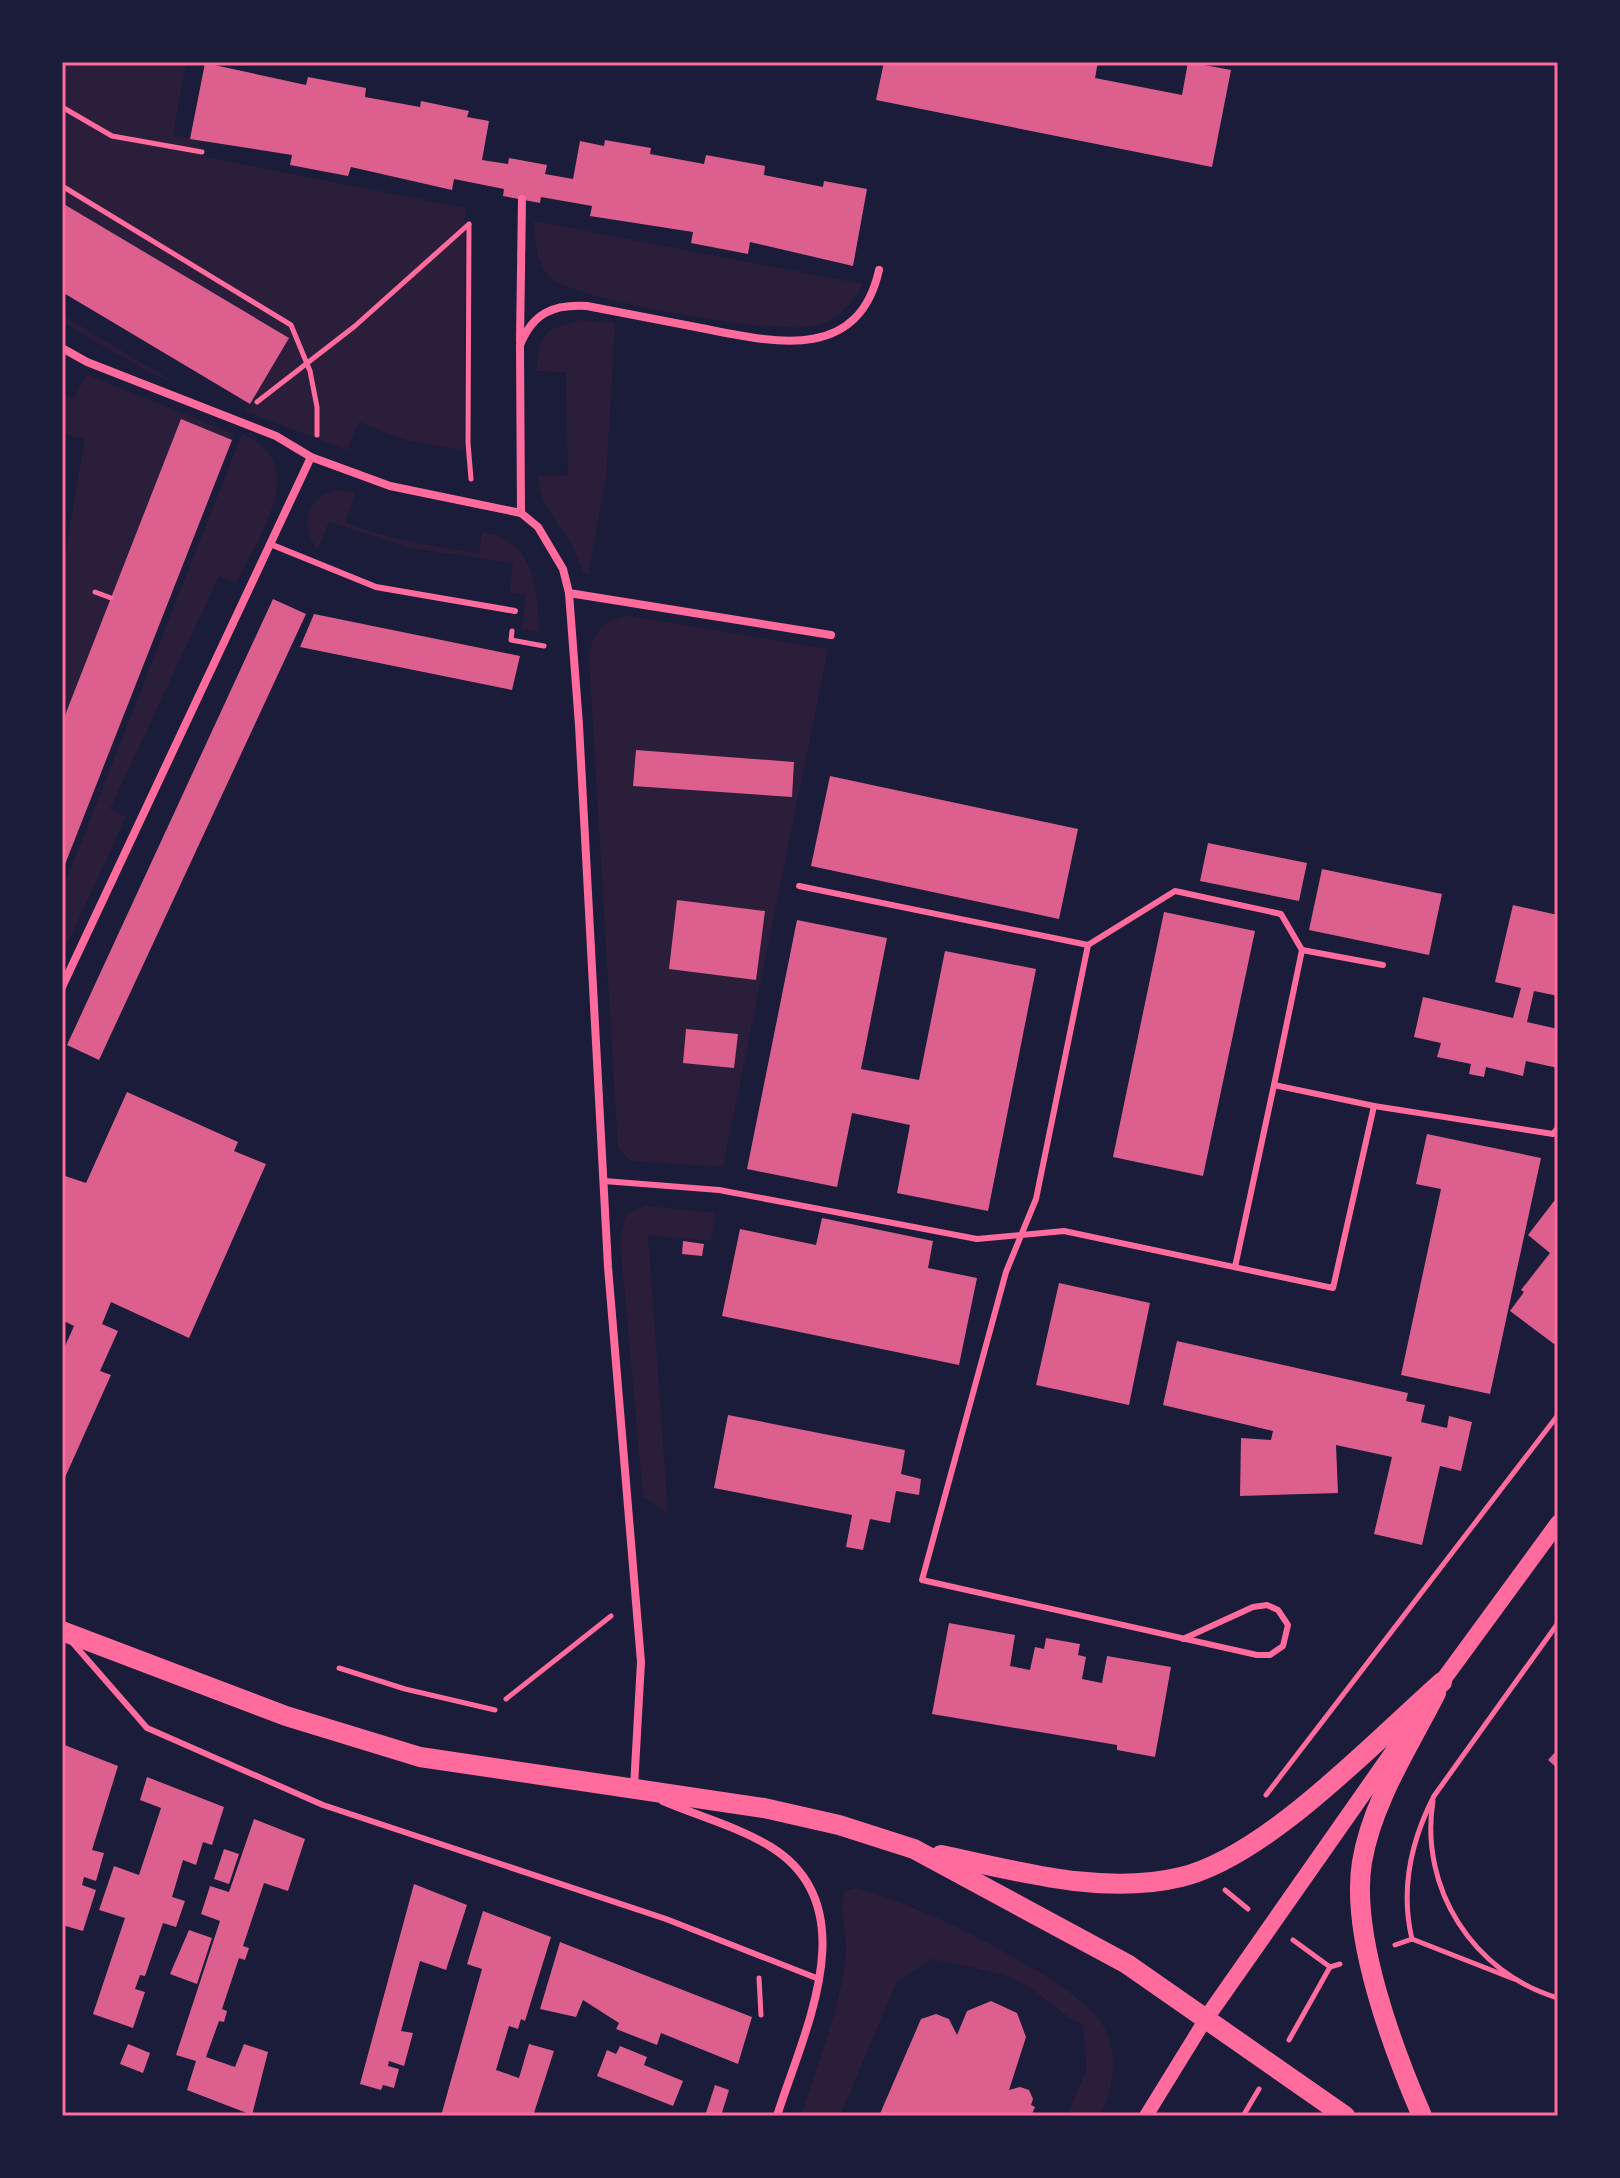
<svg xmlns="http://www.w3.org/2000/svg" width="1620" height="2178" font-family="'Space Grotesk',sans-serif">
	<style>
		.green { fill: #2a1e3b }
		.building { fill: #dd5f8e }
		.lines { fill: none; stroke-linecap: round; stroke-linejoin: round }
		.path { stroke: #ff6b9d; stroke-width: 5 }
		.service { stroke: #ff6b9d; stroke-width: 6 }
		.minor { stroke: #ff6b9d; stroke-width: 8 }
		.tertiary { stroke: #ff6b9d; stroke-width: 14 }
		.secondary { stroke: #ff6b9d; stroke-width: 16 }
		.primary { stroke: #ff6b9d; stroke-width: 20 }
		.neatline { fill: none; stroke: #ff6b9d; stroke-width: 3 }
	</style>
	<rect width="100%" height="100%" fill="#1b1b3a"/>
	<g class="green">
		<polygon points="62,62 186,62 173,135 199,140 201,156 465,208 464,451 402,439 359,422 347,450 245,411 250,403 62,292"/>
		<path d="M 534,221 L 863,284 C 852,305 837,320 814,326 C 781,336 575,300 551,278 C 535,263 536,241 534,221 Z"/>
		<polygon points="62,315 177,384 150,373 62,322"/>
		<path d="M 579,320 L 615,323 L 606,479 L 588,575 L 582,572 C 575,533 538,512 538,476 L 568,475 L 566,372 L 536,371 L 539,345 L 550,330 Z"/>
		<polygon points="87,375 234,434 232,440 181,420 62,723 62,570 85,439 62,434 62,393 73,399"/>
		<path d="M 242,434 C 313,464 258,536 236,583 L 219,576 L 110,809 L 126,817 L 62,955 L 62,891 Z"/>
		<path d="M 336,490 L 355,493 L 345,522 C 388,540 433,546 479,553 L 482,532 C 535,539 538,590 539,632 L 521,629 L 526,595 L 510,592 L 513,563 L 410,548 L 329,522 L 318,549 C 298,527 307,497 336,490 Z"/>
		<path d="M 630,616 L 828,649 L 723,1167 L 631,1161 L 618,1149 L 589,658 C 592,632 604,618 630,616 Z"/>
		<polygon points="647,1206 715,1213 711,1241 648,1235 668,1514 643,1496 620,1240 626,1214"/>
		<path d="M 855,1888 C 905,1897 1075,1980 1101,2022 C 1119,2051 1115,2087 1100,2116 L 1067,2116 L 1087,2068 L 1083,2025 C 1060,2015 1045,1995 1022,1983 C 994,1969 962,1966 932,1959 L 896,1983 L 840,2116 L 801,2116 C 817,2063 841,2008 846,1953 C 848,1934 837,1907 845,1891 Z"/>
	</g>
	<g class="building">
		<polygon points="884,62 1098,62 1095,78 1182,95 1188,62 1231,70 1212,167 876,100"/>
		<polygon points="205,63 306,85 308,77 366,88 365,97 420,107 421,101 469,111 467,117 489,121 482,160 508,164 509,158 547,165 545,174 573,179 580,141 604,146 605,140 651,148 650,154 704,164 706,155 765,166 764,175 823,187 824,181 867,189 853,266 750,242 748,254 691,243 693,232 590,216 592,206 541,197 540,203 503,196 504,189 454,179 452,190 351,167 348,176 290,165 292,155 190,139"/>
		<polygon points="62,203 289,338 250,404 62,292"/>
		<polygon points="181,419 232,440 62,872 62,723"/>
		<polygon points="273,599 306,614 99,1060 67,1045"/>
		<polygon points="314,614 520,656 512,690 300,647"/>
		<polygon points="636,750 794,762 792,797 633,786"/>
		<polygon points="830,776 1078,829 1059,919 811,866"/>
		<polygon points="1208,843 1307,863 1299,901 1200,881"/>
		<polygon points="1322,869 1442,894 1429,955 1309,930"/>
		<polygon points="677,900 765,911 756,980 669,969"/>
		<polygon points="1513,905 1558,915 1558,996 1534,991 1527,1022 1558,1029 1558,1068 1526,1061 1523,1076 1486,1067 1484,1077 1469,1074 1471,1064 1437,1057 1441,1043 1414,1037 1423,997 1513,1018 1521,988 1495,982"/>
		<polygon points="1164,912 1255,931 1203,1176 1113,1157"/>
		<polygon points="797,920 887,938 861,1069 919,1080 945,951 1036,969 988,1211 897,1193 910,1125 852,1113 837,1187 747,1169"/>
		<polygon points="686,1029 738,1034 734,1068 683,1063"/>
		<polygon points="127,1092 238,1142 234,1151 266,1164 189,1338 111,1302 102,1324 118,1331 100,1371 111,1375 62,1484 62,1353 74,1326 62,1320 62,1175 86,1183"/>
		<polygon points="1427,1134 1541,1158 1490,1394 1401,1375 1441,1189 1416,1184"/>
		<polygon points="1558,1196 1558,1339 1554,1344 1510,1311 1524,1292 1521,1290 1550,1253 1528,1235"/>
		<polygon points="822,1218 933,1241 928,1268 977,1278 959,1365 722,1316 740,1229 816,1245"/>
		<polygon points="683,1241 704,1244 702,1256 682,1254"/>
		<polygon points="1059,1283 1150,1303 1129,1405 1036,1385"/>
		<polygon points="1177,1341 1408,1393 1406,1401 1425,1405 1421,1422 1447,1428 1449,1416 1472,1422 1461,1471 1440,1466 1422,1545 1374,1534 1392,1457 1336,1445 1338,1493 1240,1496 1241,1438 1271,1440 1273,1431 1163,1405"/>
		<polygon points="728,1415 905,1450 901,1474 921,1479 919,1495 896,1491 890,1523 870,1519 863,1550 846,1547 852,1515 714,1488"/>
		<polygon points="949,1623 1015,1635 1010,1666 1030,1670 1035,1647 1044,1649 1046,1638 1080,1644 1078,1655 1086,1657 1082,1679 1102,1683 1107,1656 1171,1667 1155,1757 1117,1750 1117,1745 932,1714"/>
		<polygon points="62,1744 118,1766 92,1850 104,1853 96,1881 84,1877 82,1885 96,1890 83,1931 62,1925"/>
		<polygon points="1558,1749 1558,1769 1548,1760"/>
		<polygon points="147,1777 224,1807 212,1845 203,1842 196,1865 183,1860 172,1897 185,1901 176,1927 163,1923 145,1976 140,1975 135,1989 145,1992 133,2028 93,2014 125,1918 99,1910 114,1866 139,1875 161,1808 140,1800"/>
		<polygon points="254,1819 305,1839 288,1891 264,1883 243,1946 249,1948 245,1960 239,1958 222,2009 227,2011 224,2022 219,2021 206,2057 235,2067 244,2044 268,2052 252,2115 187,2090 196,2061 176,2055 220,1921 201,1914 210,1886 229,1892"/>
		<polygon points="224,1849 239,1854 229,1884 214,1879"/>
		<polygon points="414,1884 467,1905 446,1970 420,1961 401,2031 413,2033 404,2066 389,2061 388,2066 399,2069 394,2088 383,2085 381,2090 360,2084"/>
		<polygon points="483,1911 551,1937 525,2021 521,2019 518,2029 509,2026 496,2070 519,2078 529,2044 554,2051 533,2116 441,2116 482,1969 467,1964"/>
		<polygon points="189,1930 212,1938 197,1984 170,1974"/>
		<polygon points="560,1942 752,2017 738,2064 661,2033 657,2045 616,2029 619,2023 583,2000 576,2017 540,2009"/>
		<polygon points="991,2001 1017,2013 1026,2037 1009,2090 1020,2087 1029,2090 1033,2099 1031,2105 1035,2107 1031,2116 879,2116 921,2019 936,2014 949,2019 957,2035 967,2011"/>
		<polygon points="128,2044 150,2053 143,2073 120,2064"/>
		<polygon points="620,2046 647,2057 644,2065 683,2081 673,2106 597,2076 607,2050 616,2054"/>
		<polygon points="715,2085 729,2090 721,2116 705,2116"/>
	</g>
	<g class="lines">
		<g class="path">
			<polyline points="62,107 112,136 202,152"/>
			<polyline points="62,186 291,325 310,371 317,407 317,435"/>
			<polyline points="469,225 468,443 471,479"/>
			<polyline points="257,402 355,326 469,224"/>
			<polyline points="95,592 111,598"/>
			<polyline points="512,631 511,640 544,646"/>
			<polyline points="339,1668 405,1689 495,1710"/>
			<polyline points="506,1699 611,1616"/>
			<polyline points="1266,1795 1558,1415"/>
			<path d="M 1433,1801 C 1419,1888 1473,1973 1558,1998"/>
			<polyline points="1225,1890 1248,1909"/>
			<path d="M 1412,1939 C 1400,1889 1411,1841 1434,1796 L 1558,1623"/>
			<polyline points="1293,1940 1330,1967"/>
			<polyline points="1395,1945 1412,1939 1514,1979"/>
			<polyline points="759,1978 761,2015"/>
			<polyline points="1289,2040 1330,1967 1340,1964"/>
			<polyline points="1243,2116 1259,2089"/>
		</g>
		<g class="service">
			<polyline points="270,544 376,587 515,611"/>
			<polyline points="799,886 1088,945 1175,891 1281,914 1302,950 1274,1085"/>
			<polyline points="1088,945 1036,1199 1006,1272 922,1580 1257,1655 1270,1655 1283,1646 1288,1625 1278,1610 1267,1605 1253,1607 1183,1639"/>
			<polyline points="1302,950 1383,965"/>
			<polyline points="1374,1106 1553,1134 1558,1128"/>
			<polyline points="604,1181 719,1190 977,1239 1064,1231 1333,1288 1374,1106 1274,1085 1235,1267"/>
			<polyline points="72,1642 147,1728 323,1805 666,1919 819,1979"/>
		</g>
		<g class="minor">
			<polyline points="520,341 522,199"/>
			<polyline points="62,348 87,362 276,436 311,457 390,486 521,513 538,527 563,569 569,593 579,725 608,1267 641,1662 634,1787"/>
			<path d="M 521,513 L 520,345 C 533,313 553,304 587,306 C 625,313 663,321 701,328 C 772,342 858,364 879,270"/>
			<polyline points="569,593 831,635"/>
			<polyline points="62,987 311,457"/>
			<path d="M 663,1801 C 698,1816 739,1827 771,1847 C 868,1907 803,2033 777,2116"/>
		</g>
		<polyline class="tertiary" points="1146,2116 1207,2017"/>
		<g class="secondary">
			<polyline points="1435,1691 1558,1523"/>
			<polyline points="1207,2017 1408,1730"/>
		</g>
		<g class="primary">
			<polyline points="62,1631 286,1716 420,1757 764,1808 839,1825 914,1849 1127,1964 1345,2116"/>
			<path d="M 941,1855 C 1017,1871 1103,1896 1181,1877 C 1266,1857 1375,1741 1442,1682"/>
			<path d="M 1422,2116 C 1393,2049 1350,1935 1362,1862 C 1372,1802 1409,1746 1436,1693"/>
		</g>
	</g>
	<rect width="1620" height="2178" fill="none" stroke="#1b1b3a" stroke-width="128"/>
	<rect x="64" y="64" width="1492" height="2050" class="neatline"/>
</svg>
